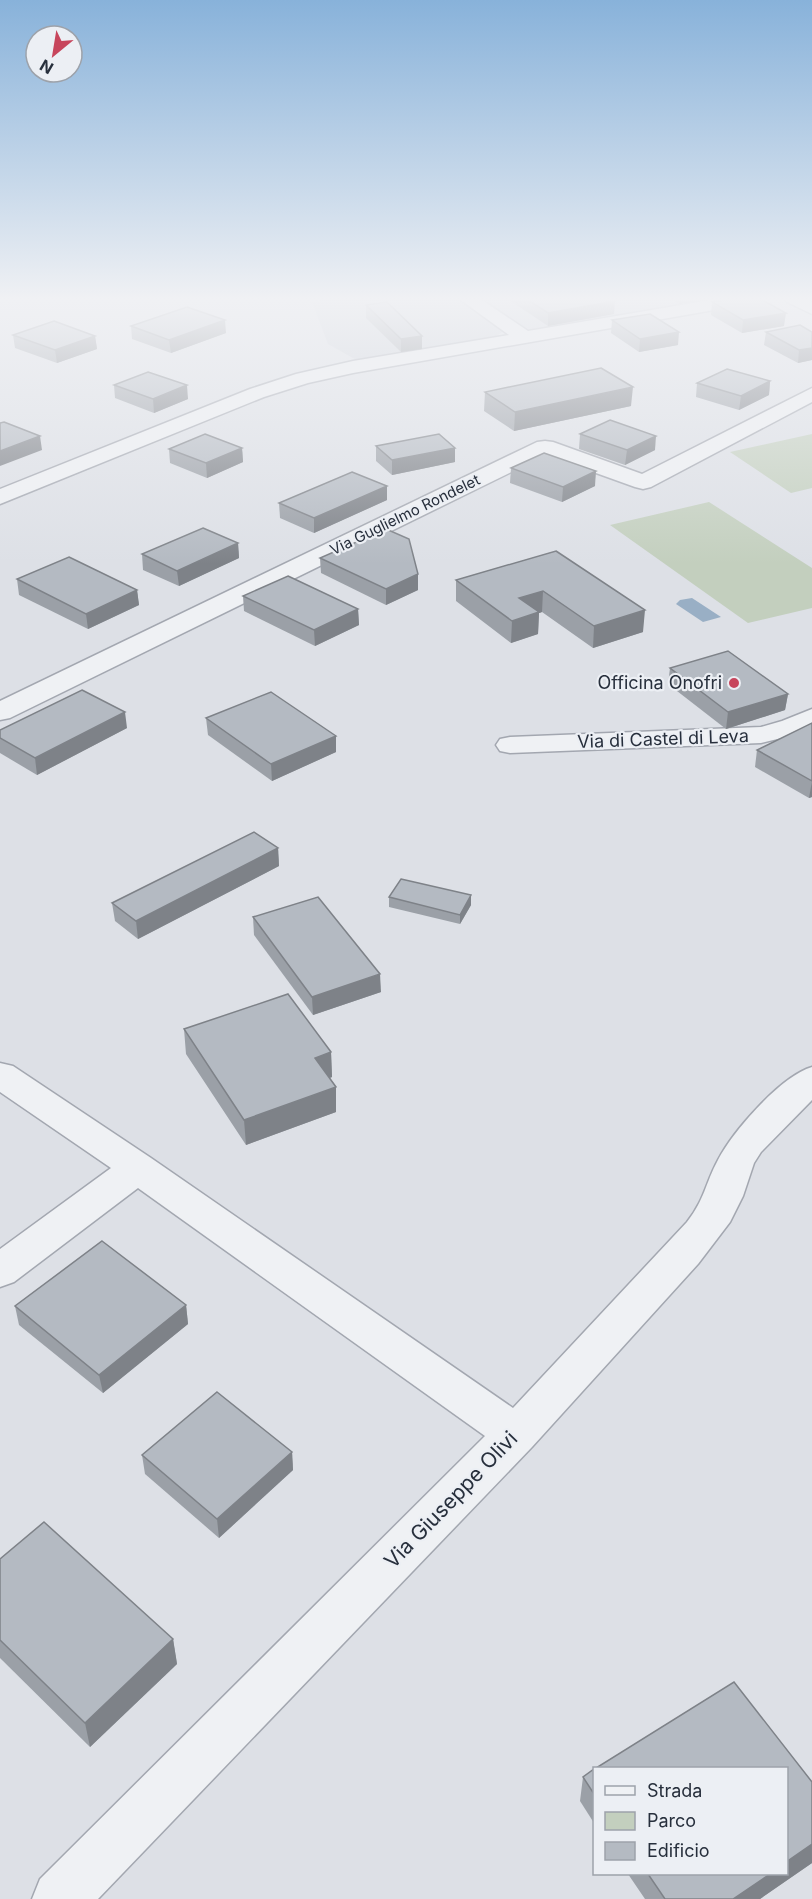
<svg xmlns="http://www.w3.org/2000/svg" width="812" height="1899" font-family="Inter,sans-serif">
	<style>
		.built { fill: #cbd0d8 }
		.green { fill: #c3cfbe }
		.water { fill: #99afc5 }
		.lines { fill: none; stroke-linecap: round; stroke-linejoin: round }
		.minor-casing { stroke: #a3a7b0; stroke-width: 3 }
		.minor { fill: #eff1f4; fill-rule: evenodd }
		.wall { fill: #9ba0a7 }
		.shaded-wall { fill: #7e8288 }
		.building { fill: #b4bac2; stroke: #7e8288; stroke-width: 1.5 }
		.poi-dot { fill: #c7455c; stroke: #eceff4; stroke-width: 2 }
		.labels { text-anchor: middle; stroke-width: 4.5; stroke-linejoin: round; paint-order: stroke }
		.far-street-label { font-size: 15px; fill: #272f3c; stroke: #eceff4 }
		.poi-label { font-size: 18px; fill: #272f3c; stroke: #eceff4; text-anchor: end }
		.street-label { font-size: 18px; fill: #272f3c; stroke: #eceff4 }
		.near-street-label { font-size: 21px; fill: #272f3c; stroke: #eceff4 }
	</style>
	<rect width="100%" height="100%" fill="#dde0e6"/>
	<g class="built">
		<polygon points="331,298 461,298 505,330 492,339 360,362 328,344 312,302"/>
		<polygon points="476,298 730,298 524,333"/>
	</g>
	<g class="green">
		<polygon points="812,434 812,488 791,493 730,452"/>
		<polygon points="709,502 812,568 812,608 748,623 610,525"/>
	</g>
	<polygon class="water" points="692,598 721,617 703,622 676,604 680,600"/>
	<g class="lines">
		<g class="minor-casing">
			<g id="minor">
				<polygon points="458,298 479,298 528,331 722,298 763,298 760,302 754,303 353,373 308,383 264,397 0,504 0,489 250,389 296,374 353,361 509,335"/>
				<polygon points="784,298 806,298 812,302 812,314 787,302"/>
				<polygon points="812,388 812,402 651,487 643,489 635,487 546,455 10,718 0,720 0,701 537,442 545,441 553,442 642,474"/>
				<polygon points="812,709 812,728 802,733 761,743 510,753 500,751 496,745 500,739 510,737 761,727 782,721"/>
				<path d="M 0,1063 L 13,1066 L 151,1158 L 513,1408 L 687,1222 C 705,1199 705,1184 718,1160 C 733,1131 781,1076 812,1067 L 812,1100 L 761,1152 L 754,1163 L 743,1196 L 730,1222 L 698,1264 L 532,1447 L 98,1899 L 32,1899 L 40,1879 L 485,1436 L 138,1188 L 14,1282 L 0,1287 L 0,1249 L 111,1168 L 0,1092 Z"/>
			</g>
		</g>
		<use href="#minor" class="minor"/>
	</g>
	<g class="wall">
		<polygon points="506,298 609,298 614,314 548,326"/>
		<polygon points="669,298 712,298 679,304"/>
		<polygon points="712,302 784,326 742,333 711,315"/>
		<polygon points="366,305 422,336 422,349 401,352 366,318"/>
		<polygon points="612,320 678,345 639,352 611,333"/>
		<polygon points="131,326 226,333 171,353 132,339"/>
		<polygon points="766,332 812,332 812,360 798,363 764,345"/>
		<polygon points="13,335 95,336 97,349 57,363 15,348"/>
		<polygon points="770,381 769,395 739,410 696,397 697,383"/>
		<polygon points="114,385 188,399 154,413 115,398"/>
		<polygon points="485,392 631,406 514,431 484,411"/>
		<polygon points="580,434 655,450 625,465 579,449"/>
		<polygon points="376,446 455,462 392,475 376,461"/>
		<polygon points="242,448 243,462 207,478 170,463 169,449"/>
		<polygon points="511,468 595,486 562,502 510,483"/>
		<polygon points="387,486 387,500 314,533 280,518 279,503"/>
		<polygon points="238,543 239,558 179,586 143,570 142,554"/>
		<polygon points="556,551 643,632 593,648 542,612 539,613 538,634 511,643 456,601 456,580"/>
		<polygon points="320,558 418,590 386,605 321,573"/>
		<polygon points="17,579 137,590 139,605 88,629 19,595"/>
		<polygon points="243,596 358,609 359,625 315,646 244,611"/>
		<polygon points="670,668 788,694 785,710 726,729 668,684"/>
		<polygon points="206,718 336,752 272,781 208,735"/>
		<polygon points="812,723 812,797 809,798 755,767 757,750"/>
		<polygon points="127,728 37,775 0,753 0,730"/>
		<polygon points="278,848 279,866 138,939 115,921 112,903"/>
		<polygon points="389,897 471,905 460,924 389,907"/>
		<polygon points="253,917 381,992 313,1015 254,935"/>
		<polygon points="184,1029 331,1052 332,1077 330,1078 336,1087 336,1112 246,1145 186,1054"/>
		<polygon points="186,1305 188,1324 103,1393 19,1325 15,1306"/>
		<polygon points="292,1452 293,1470 219,1538 145,1474 142,1455"/>
		<polygon points="0,1559 173,1639 177,1664 90,1747 0,1658"/>
		<polygon points="594,1769 594,1823 580,1801 583,1777"/>
		<polygon points="812,1782 812,1863 760,1899 645,1899 628,1874 786,1874"/>
	</g>
	<g class="shaded-wall">
		<polygon points="679,298 712,298 679,304"/>
		<polygon points="615,301 614,314 548,326 548,313"/>
		<polygon points="786,313 784,326 742,333 743,320"/>
		<polygon points="225,320 226,333 171,353 169,340"/>
		<polygon points="679,332 678,345 639,352 640,339"/>
		<polygon points="95,336 97,349 57,363 55,350"/>
		<polygon points="422,336 422,349 401,352 401,339"/>
		<polygon points="812,348 812,360 798,363 799,350"/>
		<polygon points="770,381 769,395 739,410 741,396"/>
		<polygon points="187,385 188,399 154,413 153,399"/>
		<polygon points="633,387 631,406 514,431 515,412"/>
		<polygon points="40,436 42,450 0,466 0,451"/>
		<polygon points="656,436 655,450 625,465 627,450"/>
		<polygon points="242,448 243,462 207,478 206,463"/>
		<polygon points="455,448 455,462 392,475 392,460"/>
		<polygon points="596,471 595,486 562,502 563,487"/>
		<polygon points="387,486 387,500 314,533 314,518"/>
		<polygon points="238,543 239,558 179,586 177,571"/>
		<polygon points="418,574 418,590 386,605 386,589"/>
		<polygon points="137,590 139,605 88,629 86,614"/>
		<polygon points="543,591 542,612 539,613 538,634 511,643 512,621 519,598"/>
		<polygon points="358,609 359,625 315,646 314,630"/>
		<polygon points="645,610 643,632 593,648 594,626"/>
		<polygon points="788,694 785,710 726,729 728,712"/>
		<polygon points="125,712 127,728 37,775 35,758"/>
		<polygon points="336,736 336,752 272,781 271,764"/>
		<polygon points="812,781 812,797 809,798"/>
		<polygon points="278,848 279,866 138,939 136,921"/>
		<polygon points="471,895 471,905 460,924 460,915"/>
		<polygon points="380,974 381,992 313,1015 312,997"/>
		<polygon points="331,1052 332,1077 316,1083 315,1058"/>
		<polygon points="336,1087 336,1112 246,1145 244,1120"/>
		<polygon points="186,1305 188,1324 103,1393 99,1375"/>
		<polygon points="292,1452 293,1470 219,1538 217,1519"/>
		<polygon points="173,1639 177,1664 90,1747 85,1723"/>
		<polygon points="812,1844 812,1863 760,1899 733,1899 770,1874 786,1874 786,1862"/>
	</g>
	<g class="building">
		<polygon points="525,298 609,298 615,301 548,313"/>
		<polygon points="736,298 759,298 786,313 743,320 712,302"/>
		<polygon points="387,302 422,336 401,339 366,305"/>
		<polygon points="187,307 225,320 169,340 131,326"/>
		<polygon points="650,314 679,332 640,339 612,320"/>
		<polygon points="54,321 95,336 55,350 13,335"/>
		<polygon points="800,325 812,332 812,348 799,350 766,332"/>
		<polygon points="601,368 633,387 515,412 485,392"/>
		<polygon points="727,369 770,381 741,396 697,383"/>
		<polygon points="148,372 187,385 153,399 114,385"/>
		<polygon points="610,420 656,436 627,450 580,434"/>
		<polygon points="4,422 40,436 0,451 0,423"/>
		<polygon points="205,434 242,448 206,463 169,449"/>
		<polygon points="439,434 455,448 392,460 376,446"/>
		<polygon points="544,453 596,471 563,487 511,468"/>
		<polygon points="352,472 387,486 314,518 279,503"/>
		<polygon points="203,528 238,543 177,571 142,554"/>
		<polygon points="386,529 409,539 418,574 386,589 320,558"/>
		<polygon points="556,551 645,610 594,626 543,591 519,598 539,612 512,621 456,580"/>
		<polygon points="69,557 137,590 86,614 17,579"/>
		<polygon points="288,576 358,609 314,630 243,596"/>
		<polygon points="728,651 788,694 728,712 670,668"/>
		<polygon points="82,690 125,712 35,758 0,738 0,730"/>
		<polygon points="271,692 336,736 271,764 206,718"/>
		<polygon points="812,723 812,781 757,750"/>
		<polygon points="254,832 278,848 136,921 112,903"/>
		<polygon points="401,879 471,895 460,915 389,897"/>
		<polygon points="318,897 380,974 312,997 253,917"/>
		<polygon points="288,994 331,1052 315,1058 336,1087 244,1120 184,1029"/>
		<polygon points="102,1241 186,1305 99,1375 15,1306"/>
		<polygon points="217,1392 292,1452 217,1519 142,1455"/>
		<polygon points="44,1522 173,1639 85,1723 0,1640 0,1559"/>
		<polygon points="734,1682 812,1782 812,1844 786,1862 786,1768 596,1768"/>
		<polygon points="594,1769 594,1794 583,1777"/>
		<polygon points="648,1874 770,1874 733,1899 665,1899"/>
	</g>
	<linearGradient id="sky" x2="0" y2="1"><stop stop-color="#88b2da"/><stop offset="0.53" stop-color="#f0f1f4"/><stop offset="1" stop-color="#f0f1f4" stop-opacity="0"/></linearGradient>
	<rect width="812" height="564" fill="url(#sky)"/>
	<circle class="poi-dot" cx="734" cy="683" r="6"/>
	<g class="labels">
		<g class="far-street-label">
			<text transform="translate(405 515) rotate(-26)" y="5">Via Guglielmo Rondelet</text>
		</g>
		<g class="poi-label">
			<text x="722" y="689">Officina Onofri</text>
		</g>
		<g class="street-label">
			<text transform="translate(663 739) rotate(-2)" y="6">Via di Castel di Leva</text>
		</g>
		<g class="near-street-label">
			<text transform="translate(451 1500) rotate(-46)" y="7">Via Giuseppe Olivi</text>
		</g>
	</g>
	<rect x="593" y="1767" width="195" height="108" fill="#eceff4" stroke="#9da2aa" stroke-width="1.5"/>
	<rect x="605" y="1786" width="30" height="9" fill="#eff1f4" stroke="#9da2aa" stroke-width="1.5"/>
	<text x="647" y="1797" font-size="18" fill="#272f3c">Strada</text>
	<rect x="605" y="1812" width="30" height="18" fill="#c3cfbe" stroke="#9da2aa" stroke-width="1.5"/>
	<text x="647" y="1827" font-size="18" fill="#272f3c">Parco</text>
	<rect x="605" y="1842" width="30" height="18" fill="#b4bac2" stroke="#9da2aa" stroke-width="1.5"/>
	<text x="647" y="1857" font-size="18" fill="#272f3c">Edificio</text>
	<g transform="translate(54 54) rotate(210)"><circle r="28" fill="#eceff4" stroke="#9da2aa" stroke-width="1.5"/>
	<path d="M0-4.5L10 22L0 15L-10 22Z" fill="#c7455c"/>
	<text y="-9" font-size="16" font-weight="bold" text-anchor="middle" fill="#272f3c">N</text>
	</g>
</svg>
